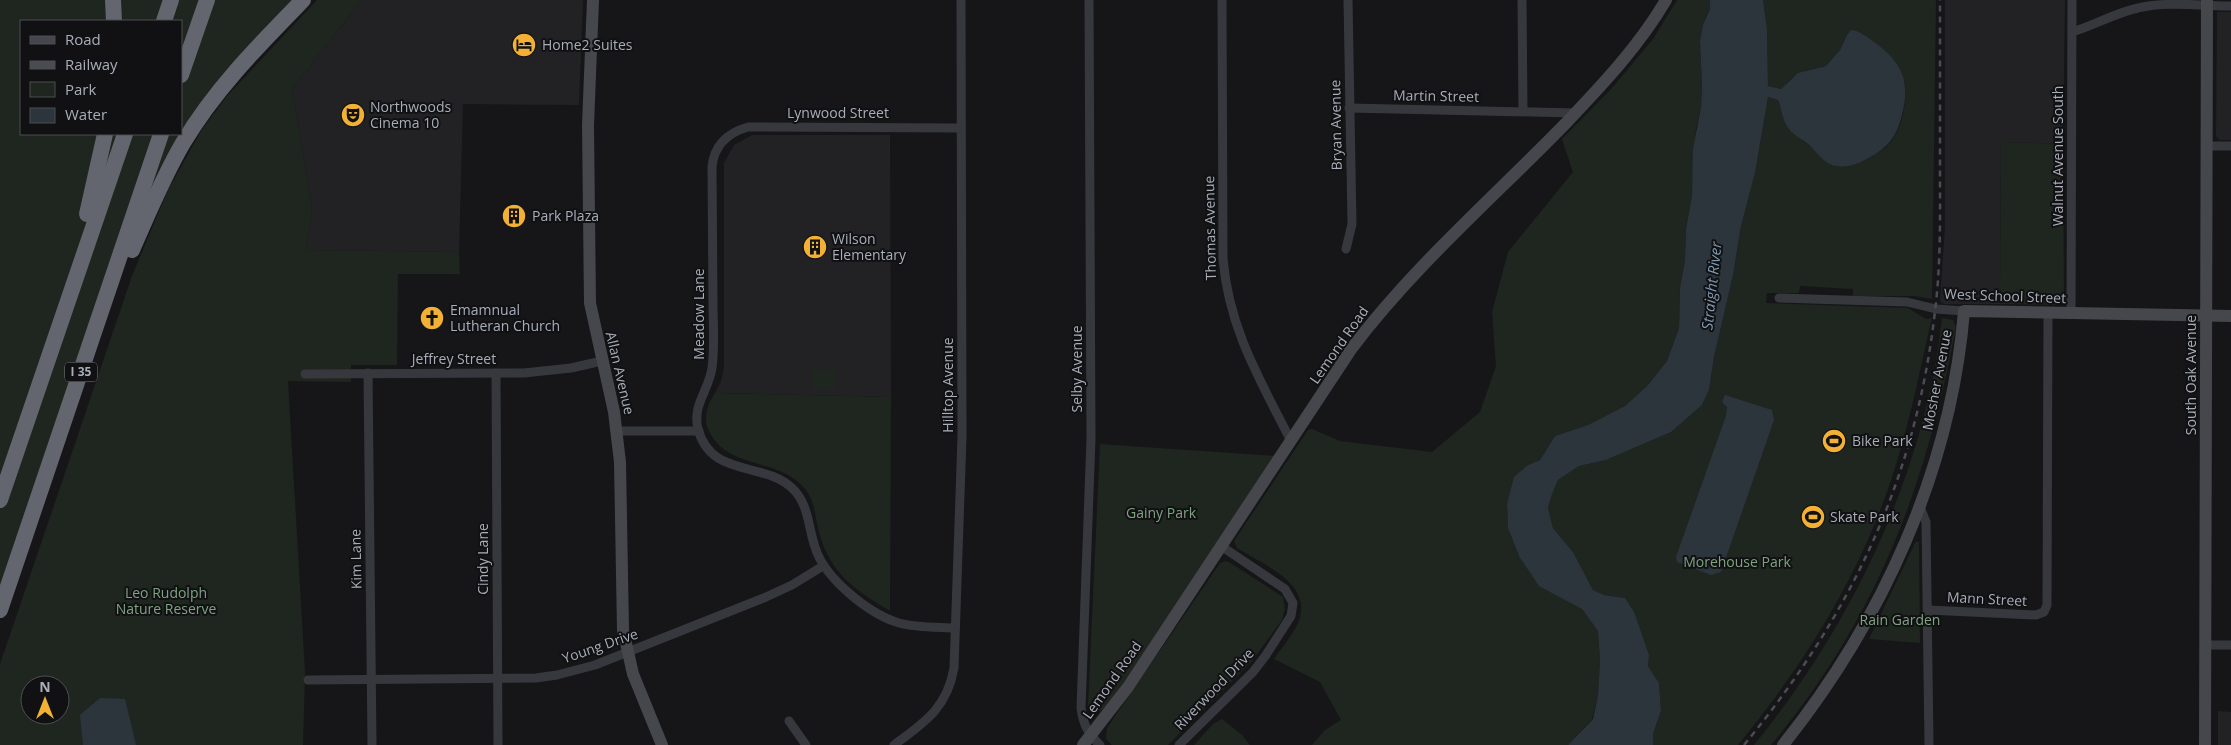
<svg xmlns="http://www.w3.org/2000/svg" width="2231" height="745" font-family="'Open Sans',sans-serif">
	<style>
		.built { fill: #222225 }
		.green { fill: #1e261f; fill-rule: evenodd }
		.water { fill: #2c353c }
		.lines { fill: none; stroke-linecap: round; stroke-linejoin: round }
		.street { stroke: #37383d; stroke-width: 9 }
		.secondary { stroke: #45474d; stroke-width: 12 }
		.highway { stroke: #63666e; stroke-width: 16 }
		.rail { stroke: #4a4c52; stroke-width: 2.5; stroke-dasharray: 6 5; stroke-linecap: butt }
		.labels { text-anchor: middle; stroke-width: 4; stroke-linejoin: round; paint-order: stroke }
		.shield { fill: #111113; stroke: #7b7e86; stroke-width: 1 }
		.shield-label { font-size: 12px; font-weight: bold; fill: #a8adb8 }
		.poi-label { font-size: 14px; fill: #a8adb8; stroke: #111113; text-anchor: start }
		.street-label { font-size: 14px; fill: #a8adb8; stroke: #111113 }
		.park-label { font-size: 14px; fill: #7fa381; stroke: #111113 }
		.water-label { font-size: 15px; font-style: italic; fill: #7f9bb3; stroke: #111113 }
	</style>
	<rect width="100%" height="100%" fill="#161618"/>
	<g class="built">
		<polygon points="362,0 583,0 579,105 463,104 459,252 306,250 312,208 292,89"/>
		<polygon points="1945,0 2065,0 2063,144 2001,142 2000,288 2003,304 1944,304 1940,301 1945,226"/>
		<polygon points="2217,12 2231,12 2231,140 2220,140 2216,136"/>
		<polygon points="752,135 890,135 891,397 715,393 721,381 724,367 724,163 734,145"/>
		<polygon points="2218,711 2231,712 2231,745 2218,745"/>
	</g>
	<g class="green">
		<path d="M 0,0 L 310,0 L 253,51 L 109,263 L 0,599 ZM 21,21 L 181,21 L 181,134 L 21,134 Z"/>
		<path d="M 317,0 L 362,0 L 292,89 L 312,208 L 306,250 L 459,252 L 460,274 L 398,274 L 397,365 L 351,365 L 351,382 L 288,381 L 305,672 L 303,745 L 0,745 L 0,664 L 132,276 L 168,190 L 201,131 L 227,96 ZM 30,685 L 60,685 L 60,715 L 30,715 Z"/>
		<path d="M 1677,0 L 1710,0 L 1710,9 L 1703,25 L 1700,41 L 1702,86 L 1701,107 L 1696,129 L 1692,196 L 1686,229 L 1685,260 L 1680,288 L 1679,328 L 1667,361 L 1648,385 L 1625,406 L 1588,425 L 1555,436 L 1540,460 L 1528,465 L 1507,504 L 1508,528 L 1519,556 L 1569,601 L 1582,609 L 1598,631 L 1600,660 L 1598,695 L 1592,719 L 1568,745 L 1312,745 L 1325,730 L 1341,720 L 1320,682 L 1274,659 C 1281,649 1290,638 1296,627 C 1318,585 1265,566 1237,548 L 1234,541 L 1308,430 L 1312,429 L 1340,441 L 1432,452 L 1480,412 L 1496,366 L 1492,312 L 1508,252 L 1573,172 L 1562,139 L 1612,88 L 1653,39 Z"/>
		<path d="M 1763,0 L 1936,0 L 1932,299 L 1914,296 L 1853,296 L 1853,289 L 1800,286 L 1799,293 L 1767,293 L 1766,303 L 1908,308 L 1926,319 L 1932,318 C 1921,365 1912,412 1898,458 C 1867,564 1808,660 1738,745 L 1653,745 L 1653,734 L 1661,711 L 1659,683 L 1648,666 L 1649,655 L 1625,598 L 1604,595 L 1593,590 L 1573,552 L 1553,528 L 1548,508 L 1551,497 L 1558,480 L 1579,466 L 1606,460 L 1671,432 L 1702,405 L 1709,390 L 1714,357 L 1733,275 L 1741,226 L 1755,173 L 1768,97 L 1778,100 L 1789,129 L 1812,148 L 1862,162 C 1870,158 1879,153 1886,147 C 1902,132 1907,103 1905,82 L 1847,35 L 1840,50 L 1826,66 L 1805,71 L 1793,77 L 1781,89 L 1768,86 L 1767,29 Z"/>
		<polygon points="2001,142 2063,144 2064,298 2057,305 2003,304 2000,288"/>
		<path d="M 1942,318 L 1953,320 L 1956,327 C 1926,487 1876,619 1771,745 L 1754,745 C 1852,625 1925,473 1942,318 Z"/>
		<rect x="812" y="370" width="24" height="20"/>
		<path d="M 715,393 L 891,397 L 890,611 C 855,590 830,574 819,532 C 815,517 815,501 805,489 C 779,456 726,471 708,429 C 703,417 708,403 715,393 Z"/>
		<polygon points="1100,444 1275,456 1144,654 1105,708 1093,715 1088,706"/>
		<polygon points="1916,541 1919,542 1920,643 1869,639"/>
		<polygon points="1225,561 1229,562 1283,597 1285,609 1282,620 1252,661 1168,745 1112,745 1106,739 1107,728 1220,563"/>
		<polygon points="1222,719 1242,735 1250,745 1194,745 1213,724"/>
	</g>
	<g class="water">
		<path d="M 1710,0 L 1763,0 L 1767,29 L 1768,86 L 1781,89 L 1798,73 L 1826,66 L 1840,50 L 1847,35 L 1851,30 L 1856,31 C 1864,34 1871,40 1878,45 C 1904,65 1910,84 1902,115 C 1897,136 1888,148 1869,158 C 1858,164 1845,169 1832,165 C 1822,161 1817,152 1809,145 C 1803,139 1794,136 1789,129 C 1782,120 1782,109 1778,100 L 1768,97 L 1755,173 L 1741,226 L 1733,275 L 1714,357 L 1709,390 L 1702,405 L 1671,432 L 1606,460 L 1579,466 L 1558,480 L 1551,497 L 1548,508 L 1553,528 L 1573,552 L 1593,590 L 1604,595 L 1625,598 L 1634,612 L 1649,655 L 1648,666 L 1659,683 L 1661,711 L 1653,734 L 1653,745 L 1568,745 L 1593,719 L 1598,695 L 1600,660 L 1598,631 L 1582,609 L 1539,586 L 1519,556 L 1508,528 L 1507,504 L 1514,477 L 1528,465 L 1540,460 L 1555,436 L 1588,425 L 1625,406 L 1648,385 L 1667,361 L 1679,328 L 1680,288 L 1685,260 L 1686,229 L 1692,196 L 1693,149 L 1701,107 L 1702,86 L 1700,41 L 1703,25 L 1710,9 Z"/>
		<polygon points="1725,395 1772,410 1774,420 1721,572 1711,575 1677,562 1676,557 1726,416 1727,407 1722,402"/>
		<polygon points="100,698 125,699 136,745 83,745 80,715"/>
	</g>
	<g class="lines">
		<g class="street">
			<path d="M 1089,0 L 1091,439 L 1081,708 C 1083,724 1088,734 1100,745"/>
			<path d="M 1222,0 L 1223,259 C 1229,329 1260,380 1291,441"/>
			<polyline points="1522,0 1523,111"/>
			<path d="M 2072,32 C 2095,25 2115,13 2138,8 C 2167,1 2201,6 2231,6"/>
			<polyline points="1349,108 1575,113"/>
			<polyline points="2206,146 2231,146"/>
			<polyline points="1346,249 1352,224 1348,0"/>
			<polyline points="1779,298 1907,302 1936,309 1964,311"/>
			<polyline points="2071,313 2072,0"/>
			<polyline points="368,373 372,745"/>
			<polyline points="496,373 498,745"/>
			<polyline points="305,374 524,373 571,368 602,361"/>
			<polyline points="617,431 699,431"/>
			<polyline points="1920,507 1926,522 1929,745"/>
			<polyline points="1928,610 2036,615 2044,612 2047,605 2048,313"/>
			<path d="M 955,628 C 937,627 917,628 899,623 C 869,614 824,578 815,547 C 808,527 809,504 792,488 C 763,461 711,478 698,429 C 692,405 709,390 712,368 C 715,347 713,324 713,303 C 713,258 712,213 712,167 C 714,145 727,133 748,127 L 961,128"/>
			<polyline points="2205,645 2231,645"/>
			<polyline points="308,680 536,678 557,675 595,665 766,597 792,585 823,566"/>
			<polyline points="789,721 806,745"/>
			<path d="M 894,745 C 925,722 947,708 954,668 L 962,437 L 961,0"/>
			<polyline points="1179,745 1253,672 1266,655 1291,616 1293,603 1285,589 1221,546"/>
		</g>
		<g class="secondary">
			<polyline points="593,0 588,125 590,303 614,412 620,462 623,630 633,674 662,745"/>
			<path d="M 1083,745 L 1128,687 L 1352,348 C 1415,265 1494,197 1566,123 C 1603,84 1639,46 1666,0"/>
			<path d="M 1783,745 C 1882,621 1951,470 1964,311 L 2231,316"/>
			<polyline points="2205,745 2207,0"/>
		</g>
		<g class="highway">
			<polyline points="113,0 114,21"/>
			<polyline points="164,21 171,0"/>
			<polyline points="181,75 207,0"/>
			<polyline points="87,214 105,134"/>
			<path d="M 132,250 C 148,214 163,177 183,143 C 215,89 259,45 303,0"/>
			<polyline points="0,500 125,134"/>
			<polyline points="0,610 161,134"/>
		</g>
		<path class="rail" d="M 1744,745 C 1851,615 1916,479 1935,311 C 1941,263 1940,215 1940,167 C 1940,112 1940,56 1940,0"/>
	</g>
	<defs>
		<g id="hotel-disc" transform="scale(1.25)"><circle r="9.5" fill="#f2b134" stroke="#111113"/><path d="M-6-4.5h1.5V1H6V5H4.5V3h-9V5H-6ZM-4 0a1.8 1.8 0 1 1 3.6 0ZM.5 0V-2.5h3Q6-2.5 6 0Z" fill="#111"/></g>
		<g id="theatre-disc" transform="scale(1.25)"><circle r="9.5" fill="#f2b134" stroke="#111113"/><path d="M-5-5.5Q0-4 5-5.5V0Q5 5 0 6Q-5 5-5 0ZM-3.3-2.5H-1v1.5H-3.3ZM1-2.5H3.3v1.5H1ZM-2.8 1Q0 5.5 2.8 1Z" fill="#111"/></g>
		<g id="building-disc" transform="scale(1.25)"><circle r="9.5" fill="#f2b134" stroke="#111113"/><path d="M-4-6H4V6H1V3H-1V6H-4ZM-2.5-4.3h1.7v1.8h-1.7ZM.8-4.3h1.7v1.8H.8ZM-2.5-1h1.7V.8h-1.7ZM.8-1h1.7V.8H.8Z" fill="#111"/></g>
		<g id="church-disc" transform="scale(1.25)"><circle r="9.5" fill="#f2b134" stroke="#111113"/><path d="M-1.2-6h2.4v3.5h3.3v2.4h-3.3V6h-2.4V-.1h-3.3v-2.4h3.3Z" fill="#111"/></g>
		<g id="stadium-disc" transform="scale(1.25)"><circle r="9.5" fill="#f2b134" stroke="#111113"/><path d="M0-5a6.5 5 0 1 0 0 10a6.5 5 0 1 0 0-10ZM-3.5-1.8h7v3.6h-7Z" fill="#111"/></g>
	</defs>
	<g fill-rule="evenodd">
		<use href="#hotel-disc" x="524" y="45"/>
		<use href="#theatre-disc" x="353" y="115"/>
		<use href="#building-disc" x="514" y="216"/>
		<use href="#building-disc" x="815" y="247"/>
		<use href="#church-disc" x="432" y="318"/>
		<use href="#stadium-disc" x="1834" y="441"/>
		<use href="#stadium-disc" x="1813" y="517"/>
	</g>
	<g class="labels">
		<rect class="shield" x="65" y="362.5" width="32" height="19" rx="4"/>
		<g class="shield-label">
			<text x="81" y="376">I 35</text>
		</g>
		<g class="poi-label">
			<text x="542" y="50">Home2 Suites</text>
			<text x="370" y="112">Northwoods<tspan x="370" dy="16">Cinema 10</tspan></text>
			<text x="532" y="221">Park Plaza</text>
			<text x="832" y="244">Wilson<tspan x="832" dy="16">Elementary</tspan></text>
			<text x="450" y="315">Emamnual<tspan x="450" dy="16">Lutheran Church</tspan></text>
			<text x="1852" y="446">Bike Park</text>
			<text x="1830" y="522">Skate Park</text>
		</g>
		<g class="street-label">
			<text transform="translate(1436 96) rotate(1)" y="5">Martin Street</text>
			<text x="838" y="118">Lynwood Street</text>
			<text transform="translate(1336 125) rotate(-91)" y="5">Bryan Avenue</text>
			<text transform="translate(2058 156) rotate(-90)" y="5">Walnut Avenue South</text>
			<text transform="translate(1210 228) rotate(-91)" y="5">Thomas Avenue</text>
			<text transform="translate(2005 296) rotate(2)" y="5">West School Street</text>
			<text transform="translate(699 314) rotate(-90)" y="5">Meadow Lane</text>
			<text transform="translate(1339 345) rotate(-55)" y="5">Lemond Road</text>
			<text x="454" y="364">Jeffrey Street</text>
			<text transform="translate(1077 369) rotate(-90)" y="5">Selby Avenue</text>
			<text transform="translate(620 373) rotate(77)" y="5">Allan Avenue</text>
			<text transform="translate(2191 375) rotate(-90)" y="5">South Oak Avenue</text>
			<text transform="translate(1937 380) rotate(-79)" y="5">Mosher Avenue</text>
			<text transform="translate(948 385) rotate(-90)" y="5">Hilltop Avenue</text>
			<text transform="translate(356 559) rotate(-91)" y="5">Kim Lane</text>
			<text transform="translate(483 559) rotate(-90)" y="5">Cindy Lane</text>
			<text transform="translate(1987 599) rotate(3)" y="5">Mann Street</text>
			<text transform="translate(600 646) rotate(-19)" y="5">Young Drive</text>
			<text transform="translate(1112 680) rotate(-55)" y="5">Lemond Road</text>
			<text transform="translate(1214 689) rotate(-46)" y="5">Riverwood Drive</text>
		</g>
		<g class="park-label">
			<text x="1161" y="518">Gainy Park</text>
			<text x="1737" y="567">Morehouse Park</text>
			<text x="166" y="598">Leo Rudolph<tspan x="166" dy="16">Nature Reserve</tspan></text>
			<text x="1900" y="625">Rain Garden</text>
		</g>
		<g class="water-label">
			<text transform="translate(1712 286) rotate(-84)" y="5">Straight River</text>
		</g>
	</g>
	<rect x="20" y="20" width="162" height="115" fill="#111113" stroke="#4d4f55"/>
	<rect x="30" y="36" width="25" height="8" fill="#45474d" stroke="#4d4f55"/>
	<text x="65" y="45" font-size="15" fill="#a8adb8">Road</text>
	<rect x="30" y="61" width="25" height="8" fill="#4a4c52" stroke="#4d4f55"/>
	<text x="65" y="70" font-size="15" fill="#a8adb8">Railway</text>
	<rect x="30" y="82" width="25" height="15" fill="#1e261f" stroke="#4d4f55"/>
	<text x="65" y="95" font-size="15" fill="#a8adb8">Park</text>
	<rect x="30" y="108" width="25" height="15" fill="#2c353c" stroke="#4d4f55"/>
	<text x="65" y="120" font-size="15" fill="#a8adb8">Water</text>
	<g transform="translate(45 700)"><circle r="24" fill="#111113" stroke="#4d4f55"/>
	<path d="M0-4L9 19L0 12L-9 19Z" fill="#f2b134"/>
	<text y="-8" font-size="14" font-weight="bold" text-anchor="middle" fill="#a8adb8">N</text>
	</g>
</svg>
